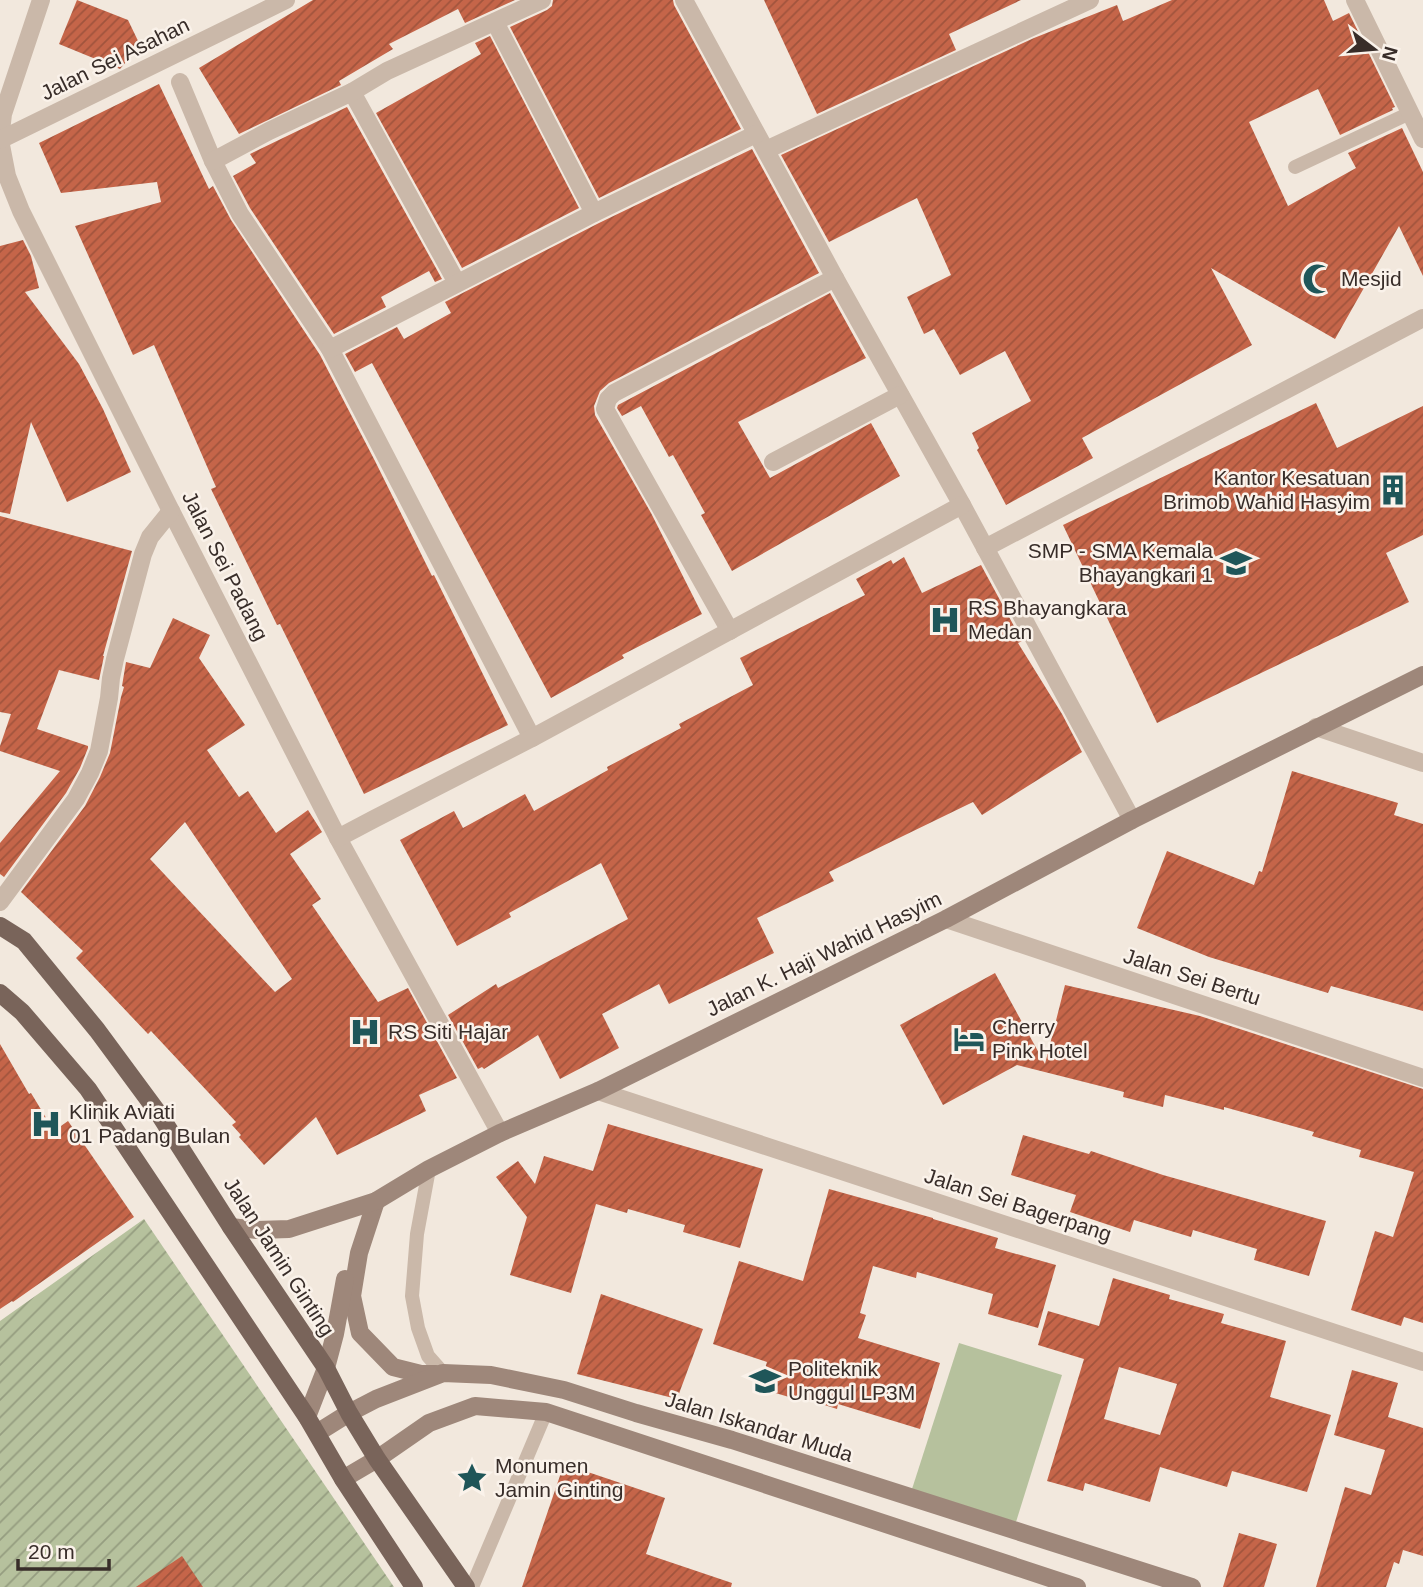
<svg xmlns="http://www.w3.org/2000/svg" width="1423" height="1587" font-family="Helvetica,sans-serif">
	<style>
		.grass { fill: #b6c19d }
		.garden { fill: url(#garden-furrows) }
		.building { fill: url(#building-hatch); fill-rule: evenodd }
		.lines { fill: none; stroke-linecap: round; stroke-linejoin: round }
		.lane { stroke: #cab8a9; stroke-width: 14 }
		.street { stroke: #cab8a9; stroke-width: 18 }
		.secondary { stroke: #9e877a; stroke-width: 18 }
		.primary { stroke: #79645a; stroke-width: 18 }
		.labels { text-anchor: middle; stroke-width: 5; stroke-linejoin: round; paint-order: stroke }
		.street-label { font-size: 21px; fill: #382d29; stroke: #faf2ea }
		.poi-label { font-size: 21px; fill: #382d29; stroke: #faf2ea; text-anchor: start }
	</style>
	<defs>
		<pattern id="garden-furrows" width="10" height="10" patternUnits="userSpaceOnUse" patternTransform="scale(1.75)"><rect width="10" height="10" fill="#b6c19d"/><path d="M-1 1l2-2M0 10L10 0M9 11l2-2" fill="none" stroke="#959d80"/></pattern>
		<pattern id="building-hatch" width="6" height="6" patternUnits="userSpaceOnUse" patternTransform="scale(1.75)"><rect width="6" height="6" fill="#c56549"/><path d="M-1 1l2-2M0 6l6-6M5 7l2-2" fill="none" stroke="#a1543d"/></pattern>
	</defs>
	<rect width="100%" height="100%" fill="#f2e8dd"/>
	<polygon class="grass" points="959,1343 1062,1375 1016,1522 912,1489"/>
	<polygon class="garden" points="144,1219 394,1587 0,1587 0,1321"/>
	<g class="building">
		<polygon points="77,0 128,20 140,45 120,69 59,44"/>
		<polygon points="313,0 515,0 465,23 458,9 389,44 393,49 339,81 341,85 239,134 199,68"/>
		<polygon points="553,0 673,0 674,5 741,129 599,198 510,27 547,10 552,6"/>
		<polygon points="764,0 1021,0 949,34 956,50 817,114"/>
		<polygon points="1172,0 1324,0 1333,21 1349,13 1395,107 1392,108 1393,110 1340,135 1318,89 1249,122 1288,206 1356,168 1348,153 1402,128 1423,172 1423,276 1399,226 1335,339 1211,268 1252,345 1082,438 1093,458 1006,505 977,450 979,448 972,433 1031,401 1005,351 960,375 934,329 924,334 907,297 951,275 917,198 829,242 781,155 1034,38 1117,5 1123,21"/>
		<polygon points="490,36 579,208 462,268 376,113 481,54 475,43"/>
		<polygon points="159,84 209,189 213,186 231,220 320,355 375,461 432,576 434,575 508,725 364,794 280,624 277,625 211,489 216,487 154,345 133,355 75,226 161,202 157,182 61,193 39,143"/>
		<polygon points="347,107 442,279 435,282 429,271 381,297 386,307 334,334 250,208 233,176 256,163 250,154"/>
		<polygon points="752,149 819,273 609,383 600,391 594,406 595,415 651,513 702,614 622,655 624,658 551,698 372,363 355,372 345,354 397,327 404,339 451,313 445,302 599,223"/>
		<polygon points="23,240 31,256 39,288 25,292 79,364 103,409 131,472 67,502 31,422 10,514 0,512 0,246"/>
		<polygon points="830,293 866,358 738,422 770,478 871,423 900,476 732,571 701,515 705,513 673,455 669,457 641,406 622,416 617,408 618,405"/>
		<polygon points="1316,403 1337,448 1423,406 1423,535 1386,553 1409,602 1157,723 1063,525"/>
		<polygon points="0,516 132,551 103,656 104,656 99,680 59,670 37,729 88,746 88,748 80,768 66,793 4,877 0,874 0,843 60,771 0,751 0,746 11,714 0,712"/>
		<polygon points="904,557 922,593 981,565 1022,641 1018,643 1062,714 1082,752 982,815 973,802 829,872 834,881 757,918 774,953 669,1004 659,984 602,1014 619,1048 560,1079 538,1035 484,1069 482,1067 478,1069 448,1015 496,984 498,988 628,919 601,863 509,913 511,917 457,946 400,840 454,811 463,828 525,794 534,811 608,770 607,767 681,728 679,724 753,685 740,658 865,595 856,579 891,560 893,564"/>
		<path d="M 173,618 L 210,635 L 199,658 L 245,725 L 207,750 L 239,797 L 248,791 L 276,833 L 308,810 L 322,832 L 290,854 L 321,899 L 312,905 L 378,1002 L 408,988 L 457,1078 L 419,1095 L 426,1111 L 337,1155 L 316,1117 L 264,1165 L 239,1137 L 241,1135 L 232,1125 L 236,1122 L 151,1031 L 148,1034 L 76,958 L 83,951 L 21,892 L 85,806 L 100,777 L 110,753 L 121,697 L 124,687 L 122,686 L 126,662 L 150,668 ZM 185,822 L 292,979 L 275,992 L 150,859 Z"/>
		<polygon points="1292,771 1398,803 1394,815 1423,824 1423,1011 1331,986 1328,993 1209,957 1137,928 1167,851 1254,885 1259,871 1262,872"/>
		<polygon points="995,973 1045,1064 1065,985 1200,1016 1423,1089 1423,1323 1404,1317 1401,1326 1351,1310 1375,1231 1393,1237 1414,1172 1359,1157 1361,1150 1312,1136 1314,1132 1224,1107 1224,1110 1165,1095 1163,1107 1123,1097 1124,1092 1017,1065 943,1105 900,1025"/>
		<polygon points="0,1044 29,1094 31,1093 54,1131 68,1121 134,1217 13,1302 12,1301 0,1309"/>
		<polygon points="608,1124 763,1169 740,1248 683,1232 685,1225 628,1209 627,1213 596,1204 571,1293 510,1275 527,1217 496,1177 518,1161 535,1184 544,1156 593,1171"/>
		<polygon points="1023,1135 1089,1154 1091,1151 1163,1175 1326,1221 1309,1276 1254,1260 1257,1249 1193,1230 1191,1237 1134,1220 1130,1232 1070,1212 1076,1195 1011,1175"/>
		<polygon points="829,1189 933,1218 933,1219 998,1238 995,1248 1056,1265 1038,1328 988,1314 993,1294 917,1272 916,1278 873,1266 860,1313 866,1315 858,1338 940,1363 920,1429 838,1404 837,1409 790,1394 789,1397 759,1388 767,1362 713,1344 739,1261 803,1281"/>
		<path d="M 1113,1278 L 1170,1295 L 1169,1299 L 1224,1314 L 1221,1323 L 1286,1341 L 1270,1397 L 1331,1415 L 1307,1492 L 1232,1471 L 1227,1487 L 1160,1467 L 1150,1502 L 1085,1483 L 1083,1491 L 1047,1481 L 1084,1359 L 1038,1345 L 1048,1311 L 1099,1326 ZM 1119,1367 L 1177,1384 L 1160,1435 L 1104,1419 Z"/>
		<polygon points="601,1294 703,1329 677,1399 577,1374"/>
		<polygon points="1352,1370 1398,1383 1388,1417 1423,1428 1423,1556 1403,1550 1399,1564 1394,1562 1386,1587 1316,1587 1345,1487 1371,1495 1385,1450 1334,1435"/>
		<polygon points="564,1464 665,1498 646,1554 732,1583 731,1587 522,1587"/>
		<polygon points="1239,1533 1277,1544 1264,1587 1223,1587"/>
		<polygon points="182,1556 203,1587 136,1587"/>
	</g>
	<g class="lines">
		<g class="lane">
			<polyline points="1295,167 1410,113"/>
			<polyline points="429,1169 417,1234 412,1296 418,1328 428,1356 443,1373"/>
			<polyline points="472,1587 546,1412"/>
		</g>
		<g class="street">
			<polyline points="41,0 3,114 0,140 7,176 21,211 171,511 338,838 500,1133"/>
			<polyline points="684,0 835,278 962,505 1132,820"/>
			<polyline points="1355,0 1423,139"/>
			<polyline points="495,22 594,213"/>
			<polyline points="180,82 213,161 240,214 330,349 532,738"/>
			<polyline points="352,92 457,283"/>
			<polyline points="0,140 286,0"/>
			<polyline points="766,150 1090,0"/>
			<polyline points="213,161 269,131 352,92 387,71 542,0"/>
			<polyline points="330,349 594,213 756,134"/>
			<polyline points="773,462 900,395"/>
			<polyline points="985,548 1423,318"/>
			<polyline points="730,631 605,409 608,399 614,393 835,278"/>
			<polyline points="1316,727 1423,763"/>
			<polyline points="338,838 374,819 532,738 962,505"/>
			<polyline points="0,902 76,799 90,773 99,751 109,698 111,678 115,659 143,554 150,537 171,511"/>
			<polyline points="946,919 1423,1078"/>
			<polyline points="598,1091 1423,1362"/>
		</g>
		<g class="secondary">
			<polyline points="376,1201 359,1253 352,1296 360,1333 393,1367 421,1374 436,1374"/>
			<polyline points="231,1227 257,1230 289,1229 376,1201 429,1169 500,1133 598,1091 946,919 1132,820 1423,675"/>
			<polyline points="307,1417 326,1368 335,1334 345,1279"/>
			<polyline points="317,1433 349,1413 376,1399 443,1373 491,1375 564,1390 636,1413 732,1440 1192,1587"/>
			<polyline points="343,1479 377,1459 429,1423 475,1406 546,1412 1077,1587"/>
		</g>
		<g class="primary">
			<polyline points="0,926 24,941 97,1030 159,1114 231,1227 326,1368 349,1413 377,1459 466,1587"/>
			<polyline points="0,993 22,1012 88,1089 307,1417 343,1479 414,1587"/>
		</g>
	</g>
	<defs>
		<g id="mosque-bare" transform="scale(2.415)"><path d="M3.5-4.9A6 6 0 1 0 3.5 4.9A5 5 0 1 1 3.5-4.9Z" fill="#1f5659" stroke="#faf2ea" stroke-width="2.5" paint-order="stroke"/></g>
		<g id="building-bare" transform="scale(2.415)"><path d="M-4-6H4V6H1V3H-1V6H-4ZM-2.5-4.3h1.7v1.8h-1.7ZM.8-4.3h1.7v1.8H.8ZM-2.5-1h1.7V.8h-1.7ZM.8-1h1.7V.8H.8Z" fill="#1f5659" stroke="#faf2ea" stroke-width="2.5" paint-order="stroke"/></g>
		<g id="school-bare" transform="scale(2.415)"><path d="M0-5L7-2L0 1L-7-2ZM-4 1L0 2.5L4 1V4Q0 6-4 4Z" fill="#1f5659" stroke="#faf2ea" stroke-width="2.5" paint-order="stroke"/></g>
		<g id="hospital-bare" transform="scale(2.415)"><path d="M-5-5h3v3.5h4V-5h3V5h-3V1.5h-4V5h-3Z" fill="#1f5659" stroke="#faf2ea" stroke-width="2.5" paint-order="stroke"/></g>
		<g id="hotel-bare" transform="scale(2.415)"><path d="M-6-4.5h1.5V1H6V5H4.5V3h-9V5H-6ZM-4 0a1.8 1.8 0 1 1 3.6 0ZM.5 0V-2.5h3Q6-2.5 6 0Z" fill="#1f5659" stroke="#faf2ea" stroke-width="2.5" paint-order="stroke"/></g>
		<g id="university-bare" transform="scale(2.415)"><path d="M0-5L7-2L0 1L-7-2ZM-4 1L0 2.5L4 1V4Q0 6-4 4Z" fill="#1f5659" stroke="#faf2ea" stroke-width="2.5" paint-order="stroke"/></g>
		<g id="sight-bare" transform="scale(2.415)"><path d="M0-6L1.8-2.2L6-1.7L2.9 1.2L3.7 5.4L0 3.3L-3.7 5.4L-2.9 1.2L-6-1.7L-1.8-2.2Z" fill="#1f5659" stroke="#faf2ea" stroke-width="2.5" paint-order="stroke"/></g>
	</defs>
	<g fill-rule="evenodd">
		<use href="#mosque-bare" x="1318" y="279"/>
		<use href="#building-bare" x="1393" y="490"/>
		<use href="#school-bare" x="1236" y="563"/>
		<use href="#hospital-bare" x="945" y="620"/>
		<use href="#hospital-bare" x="365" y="1032"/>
		<use href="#hotel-bare" x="969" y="1039"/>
		<use href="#hospital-bare" x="46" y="1124"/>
		<use href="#university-bare" x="765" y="1381"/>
		<use href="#sight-bare" x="472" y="1478"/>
	</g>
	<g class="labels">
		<g class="street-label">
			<text transform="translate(115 59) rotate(-26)" y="7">Jalan Sei Asahan</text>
			<text transform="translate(225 566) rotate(63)" y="7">Jalan Sei Padang</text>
			<text transform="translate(824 954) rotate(-26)" y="7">Jalan K. Haji Wahid Hasyim</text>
			<text transform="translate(1192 977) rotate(18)" y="7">Jalan Sei Bertu</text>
			<text transform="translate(1018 1205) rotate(18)" y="7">Jalan Sei Bagerpang</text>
			<text transform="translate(279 1257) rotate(57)" y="7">Jalan Jamin Ginting</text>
			<text transform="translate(759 1427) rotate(17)" y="7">Jalan Iskandar Muda</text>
		</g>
		<g class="poi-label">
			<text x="1341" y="286">Mesjid</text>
			<text x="1370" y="485" text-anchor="end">Kantor Kesatuan<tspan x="1370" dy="24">Brimob Wahid Hasyim</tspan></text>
			<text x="1213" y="558" text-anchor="end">SMP - SMA Kemala<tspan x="1213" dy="24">Bhayangkari 1</tspan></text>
			<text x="968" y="615">RS Bhayangkara<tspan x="968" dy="24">Medan</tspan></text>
			<text x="992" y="1034">Cherry<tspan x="992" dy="24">Pink Hotel</tspan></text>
			<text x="388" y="1039">RS Siti Hajar</text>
			<text x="69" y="1119">Klinik Aviati<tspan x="69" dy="24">01 Padang Bulan</tspan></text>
			<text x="788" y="1376">Politeknik<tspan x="788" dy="24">Unggul LP3M</tspan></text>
			<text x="495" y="1473">Monumen<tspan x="495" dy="24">Jamin Ginting</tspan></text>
		</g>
	</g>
	<g transform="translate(1374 49) rotate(106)" stroke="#faf2ea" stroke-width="5" paint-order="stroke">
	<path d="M0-5L12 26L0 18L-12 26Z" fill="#382d29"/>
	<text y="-10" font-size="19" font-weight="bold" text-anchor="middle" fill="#382d29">N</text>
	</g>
	<path d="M18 1559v10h91v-10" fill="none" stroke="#382d29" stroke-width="3.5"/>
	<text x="28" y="1559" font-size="21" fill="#382d29" stroke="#faf2ea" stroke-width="5" paint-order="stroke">20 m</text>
</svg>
